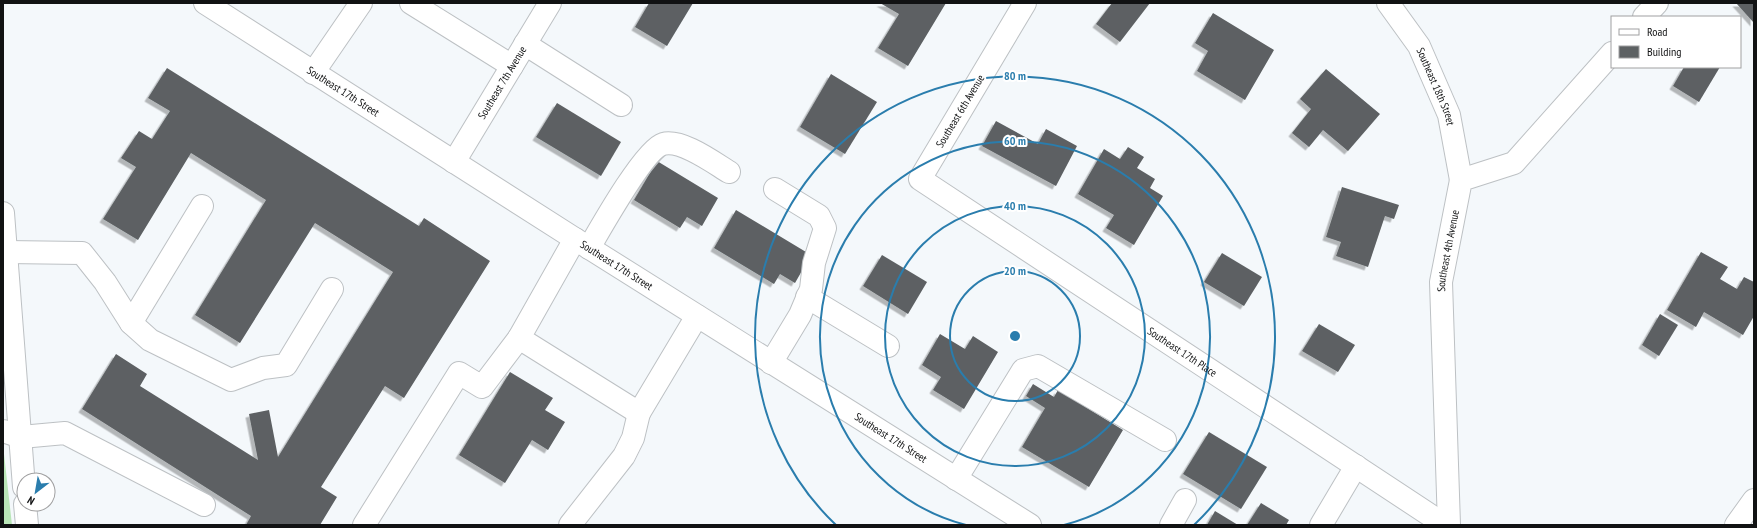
<svg xmlns="http://www.w3.org/2000/svg" width="1757" height="528" font-family="'PT Sans Narrow',sans-serif">
	<style>
		.green { fill: #bae6b8 }
		.building { fill: #5d6163; filter: url(#shadow) }
		.lines { fill: none; stroke-linecap: round; stroke-linejoin: round }
		.minor-casing { stroke: #bdc1c4; stroke-width: 24 }
		.major-casing { stroke: #bdc1c4; stroke-width: 24 }
		.minor { stroke: #fff; stroke-width: 22 }
		.major { stroke: #fff; stroke-width: 22 }
		.ring { fill: none; stroke: #2a7dad; stroke-width: 2 }
		.labels { text-anchor: middle; stroke-width: 4; stroke-linejoin: round; paint-order: stroke }
		.street-label { font-size: 11px; fill: #111213; stroke: #fff }
		.centre { fill: #2a7dad; stroke: #fff; stroke-width: 2 }
		.ring-label { font-size: 12px; text-anchor: middle; font-weight: bold; fill: #2a7dad; stroke: #fff; stroke-width: 4; stroke-linejoin: round; paint-order: stroke }
	</style>
	<defs>
		<filter id="shadow"><feDropShadow dx="-3.5" dy="3.5" stdDeviation="0" flood-color="#0004"/></filter>
	</defs>
	<rect width="100%" height="100%" fill="#f4f8fb"/>
	<polygon class="green" points="3,444 3,445 12,525 3,525"/>
	<g class="building">
		<polygon points="649,3 693,3 667,46 635,27"/>
		<polygon points="880,3 946,3 908,66 878,48 899,14"/>
		<polygon points="1112,3 1150,3 1120,42 1096,24"/>
		<polygon points="1736,3 1754,3 1754,23"/>
		<polygon points="1213,13 1274,50 1245,100 1197,71 1208,51 1195,43"/>
		<polygon points="1684,67 1720,67 1699,102 1673,86"/>
		<polygon points="167,68 419,226 424,218 490,261 404,398 385,386 321,487 337,497 320,525 246,525 251,516 82,409 116,354 147,374 140,386 258,460 249,414 269,410 278,457 393,272 315,223 240,343 195,315 266,200 191,153 138,240 103,219 136,167 121,158 139,131 152,139 170,111 148,98"/>
		<polygon points="1326,69 1380,114 1348,151 1323,130 1309,147 1292,133 1311,109 1300,99"/>
		<polygon points="831,74 877,102 845,154 800,127"/>
		<polygon points="557,103 621,142 601,176 536,137"/>
		<polygon points="996,121 1038,144 1046,129 1077,146 1056,186 982,146"/>
		<polygon points="1128,147 1144,157 1137,168 1155,179 1150,188 1163,196 1134,245 1106,228 1114,215 1078,194 1104,149 1120,159"/>
		<polygon points="657,161 718,198 702,226 687,217 680,228 634,200"/>
		<polygon points="1342,187 1399,205 1394,219 1385,216 1368,267 1336,256 1341,242 1326,237"/>
		<polygon points="736,210 811,255 795,283 780,274 774,284 714,248"/>
		<polygon points="1701,252 1728,267 1720,279 1737,289 1744,277 1754,282 1754,316 1743,335 1704,312 1696,327 1667,310"/>
		<polygon points="1222,253 1262,277 1244,306 1204,282"/>
		<polygon points="882,255 927,282 908,314 863,286"/>
		<polygon points="1660,314 1678,325 1659,356 1642,345"/>
		<polygon points="1319,324 1355,345 1338,372 1302,351"/>
		<polygon points="940,334 965,349 973,336 998,352 964,409 933,390 941,377 922,365"/>
		<polygon points="510,372 553,398 545,410 565,422 548,450 532,440 505,483 459,455"/>
		<polygon points="1033,384 1054,397 1058,390 1123,430 1089,487 1022,447 1045,408 1026,396"/>
		<polygon points="1209,432 1267,467 1241,509 1183,474"/>
		<polygon points="1261,503 1289,520 1286,525 1247,525"/>
		<polygon points="1215,511 1238,525 1207,525"/>
	</g>
	<g class="lines">
		<g class="minor-casing">
			<g id="minor">
				<polyline points="411,3 512,66"/>
				<path id="s1" d="M 1025,3 L 920,179 L 1445,525"/>
				<path id="s2" d="M 1388,3 L 1419,46 L 1449,115 L 1461,180"/>
				<polyline points="1644,17 1657,3"/>
				<polyline points="525,44 621,105"/>
				<polyline points="313,73 361,3"/>
				<path id="s3" d="M 454,162 L 550,3"/>
				<polyline points="575,239 519,338 639,413 697,316"/>
				<path d="M 589,248 C 600,229 645,149 663,144 C 682,139 714,163 729,172"/>
				<polyline points="6,252 82,253 105,282 131,323 150,340 231,380 263,368 286,365 332,289"/>
				<polyline points="807,297 888,346"/>
				<polyline points="131,323 202,206"/>
				<polyline points="771,363 800,315 811,289 814,263 825,228 819,216 775,189"/>
				<polyline points="3,431 21,437 65,433 204,505"/>
				<polyline points="956,479 1023,370 1038,366 1165,440"/>
				<polyline points="364,525 459,373 482,387 519,338"/>
				<polyline points="570,525 624,456 633,438 639,413"/>
				<polyline points="1171,525 1185,500"/>
				<polyline points="1321,525 1356,466"/>
				<path id="s4" d="M 1449,525 L 1441,282 L 1461,180 L 1514,163 L 1612,53"/>
				<polyline points="1736,525 1754,500"/>
			</g>
		</g>
		<g class="major-casing">
			<g id="major">
				<path id="s5" d="M 205,3 L 575,239 L 1030,525"/>
				<polyline points="3,213 24,487"/>
				<polyline points="25,504 27,525"/>
			</g>
		</g>
		<use href="#minor" class="minor"/>
		<use href="#major" class="major"/>
	</g>
	<g class="ring">
		<circle cx="1015" cy="336" r="65"/>
		<circle cx="1015" cy="336" r="130"/>
		<path d="M966 525A195 195 0 1 1 1064 525"/>
		<path d="M836 525A260 260 0 1 1 1194 525"/>
	</g>
	<g class="labels">
		<g class="street-label">
			<text dy="4" stroke="none"><textPath href="#s3" startOffset="93">Southeast 7th Avenue</textPath></text>
			<text dy="4" stroke="none"><textPath href="#s2" startOffset="97">Southeast 18th Street</textPath></text>
			<text dy="4" stroke="none"><textPath href="#s5" startOffset="164">Southeast 17th Street</textPath></text>
			<text transform="translate(960 111) rotate(-59)" y="4">Southeast 6th Avenue</text>
			<text dy="4" stroke="none"><textPath href="#s4" startOffset="275">Southeast 4th Avenue</textPath></text>
			<text dy="4" stroke="none"><textPath href="#s5" startOffset="488">Southeast 17th Street</textPath></text>
			<text dy="4" stroke="none"><textPath href="#s1" startOffset="519">Southeast 17th Place</textPath></text>
			<text dy="4" stroke="none"><textPath href="#s5" startOffset="812">Southeast 17th Street</textPath></text>
		</g>
	</g>
	<circle cx="1015" cy="336" r="6" class="centre"/>
	<g class="ring-label">
		<text x="1015" y="80">80 m</text>
		<text x="1015" y="145">60 m</text>
		<text x="1015" y="210">40 m</text>
		<text x="1015" y="275">20 m</text>
	</g>
	<rect width="1757" height="528" fill="none" stroke="#111213" stroke-width="8"/>
	<rect x="1611" y="16" width="130" height="52" fill="#ffffff" stroke="#a0a0a1"/>
	<rect x="1619" y="29" width="20" height="6" fill="#ffffff" stroke="#a0a0a1"/>
	<text x="1647" y="36" font-size="12" fill="#111213">Road</text>
	<rect x="1619" y="46" width="20" height="12" fill="#5d6163" stroke="#a0a0a1"/>
	<text x="1647" y="56" font-size="12" fill="#111213">Building</text>
	<g transform="translate(36 492) rotate(211)"><circle r="19" fill="#ffffff" stroke="#a0a0a1"/>
	<path d="M0-3L7 15L0 10L-7 15Z" fill="#2a7dad"/>
	<text y="-6" font-size="11" font-weight="bold" text-anchor="middle" fill="#111213">N</text>
	</g>
</svg>
